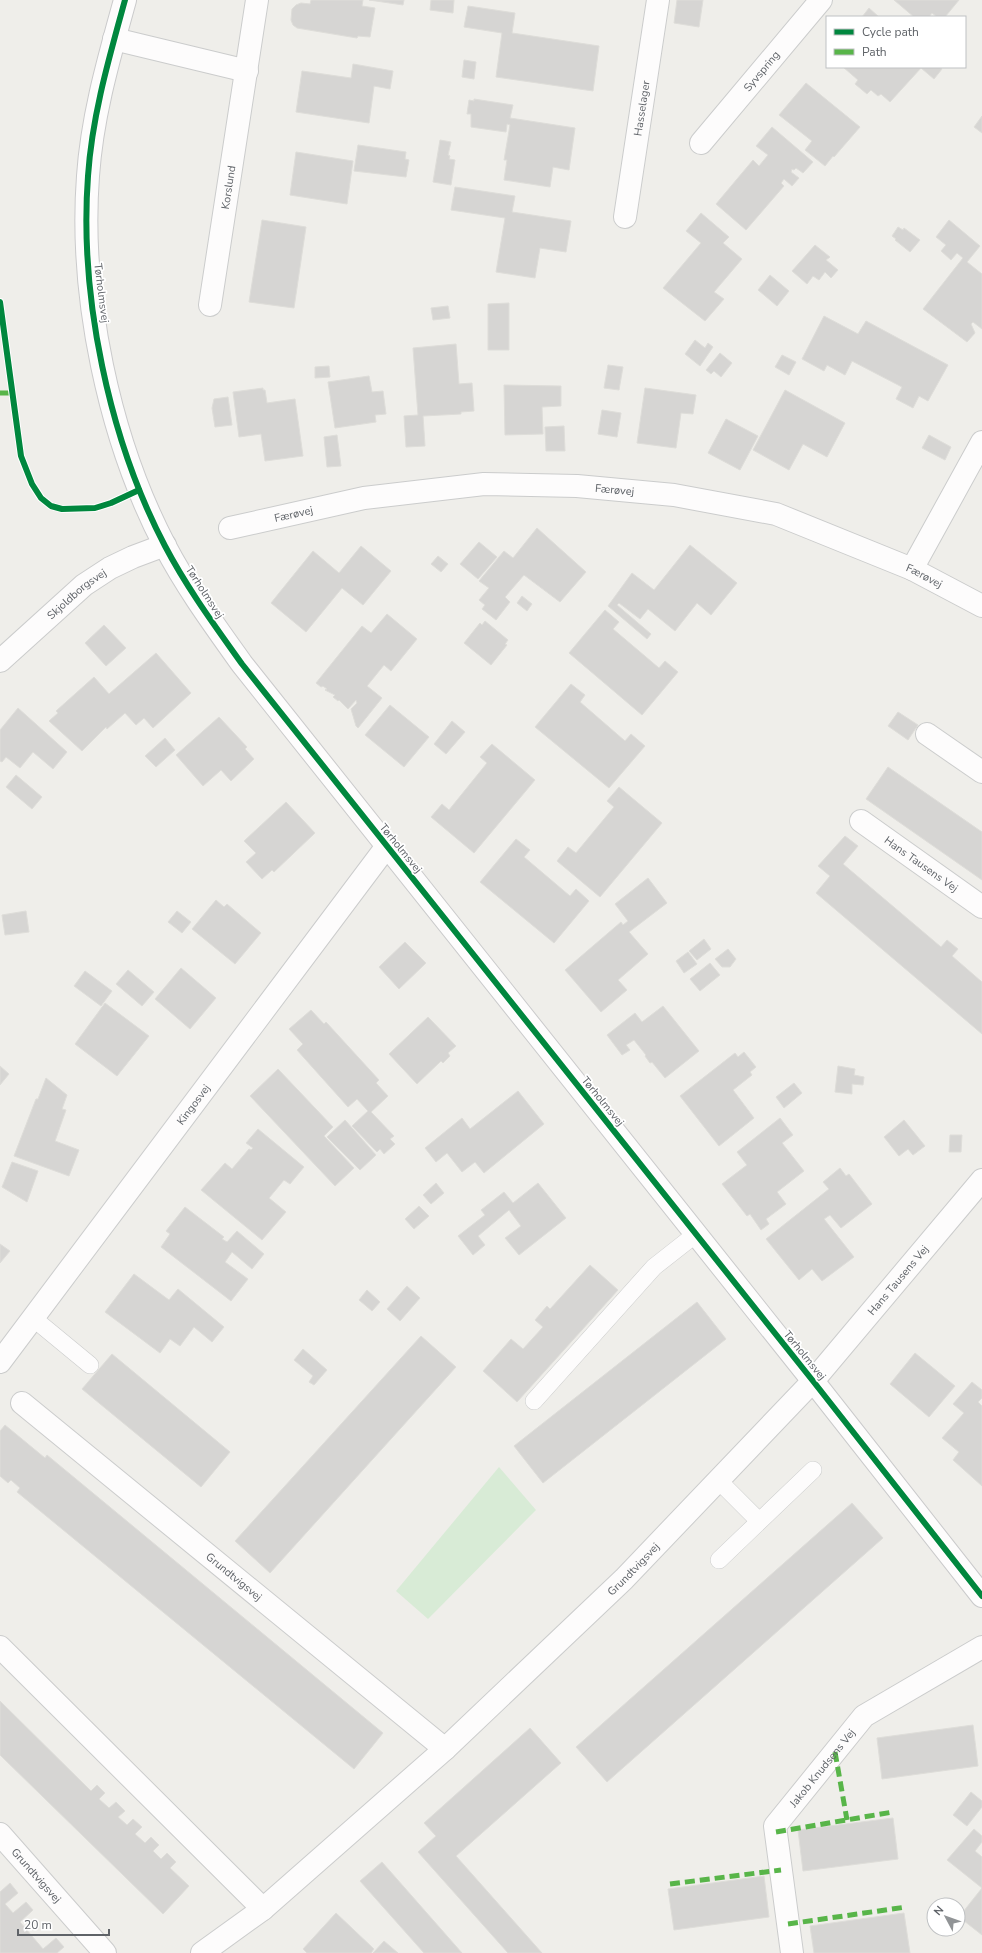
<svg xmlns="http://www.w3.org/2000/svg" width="982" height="1953" font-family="'Nunito Sans',sans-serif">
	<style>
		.green { fill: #d8ebd6 }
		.building { fill: #d6d5d3; stroke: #deddd9 }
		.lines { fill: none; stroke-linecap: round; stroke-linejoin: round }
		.lane-casing { stroke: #cbcccc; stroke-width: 18 }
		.street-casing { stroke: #cbcccc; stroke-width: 24 }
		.secondary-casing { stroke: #cacacb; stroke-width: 24 }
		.lane { stroke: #fdfcfc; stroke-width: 17 }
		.street { stroke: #fdfcfc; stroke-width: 22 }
		.secondary { stroke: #fdfcfc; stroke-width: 22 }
		.quiet { stroke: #58b549; stroke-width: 5; stroke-dasharray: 10 5; stroke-linecap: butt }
		.cycleway-casing { stroke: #fff; stroke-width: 8 }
		.cycleway { stroke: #00873e; stroke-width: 6 }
		.labels { text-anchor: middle; stroke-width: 3.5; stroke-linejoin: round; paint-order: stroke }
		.street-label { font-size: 11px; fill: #5f6368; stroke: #fff }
	</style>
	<rect width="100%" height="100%" fill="#efeeea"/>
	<polygon class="green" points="499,1467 536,1510 428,1619 396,1591"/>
	<g class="building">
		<polygon points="311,0 363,0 362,6 375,8 370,37 358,36 357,38 297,28 293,25 291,20 292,9 296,5 301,3 310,4"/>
		<polygon points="369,0 404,0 403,5"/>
		<polygon points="431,0 454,0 453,13 430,10"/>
		<polygon points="677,0 703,0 699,27 674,23"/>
		<polygon points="894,0 959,0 945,17 937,17 932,13 929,17 914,17"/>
		<polygon points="468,6 515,13 512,33 599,46 593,91 496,77 502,33 464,27"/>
		<polygon points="869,8 879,17 862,17"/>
		<polygon points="464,60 476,62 474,79 462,77"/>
		<polygon points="353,64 393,71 390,89 374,86 369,123 296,112 302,71 351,78"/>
		<polygon points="843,67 939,67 942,69 934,79 921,68 890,102 881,94 878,96 871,90 867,94 855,84 858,80"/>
		<polygon points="806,83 860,127 834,157 833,156 825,166 805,150 812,141 779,115"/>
		<polygon points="474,99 513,105 510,118 575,128 569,170 553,167 550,187 504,180 507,160 504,160 510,125 507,124 506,132 471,127 471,114 467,114 469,100 474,101"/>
		<polygon points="982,116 982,133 974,127"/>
		<polygon points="772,127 813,162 803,173 796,168 794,170 792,169 791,172 799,178 792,186 784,179 781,183 784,186 746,230 716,204 753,160 759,166 768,155 756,146"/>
		<polygon points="440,140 451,142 448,155 450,156 449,159 455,160 451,185 433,182"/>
		<polygon points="358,145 406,152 405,159 409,160 406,177 354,171"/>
		<polygon points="296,152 353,161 347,204 290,195"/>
		<polygon points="455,187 515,196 512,212 571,221 566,252 540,248 535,278 496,272 505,218 451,210"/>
		<polygon points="701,213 729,237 723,243 742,259 714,292 724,299 705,321 663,288 701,243 686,231"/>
		<polygon points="262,220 306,227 294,308 249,302"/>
		<polygon points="949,220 980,246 967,262 982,274 982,329 973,322 971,324 975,333 967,342 923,309 963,258 957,253 951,260 941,251 946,245 936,237"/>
		<polygon points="898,227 903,230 904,228 920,240 910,252 895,240 896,239 892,236"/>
		<polygon points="815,245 830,257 826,260 838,270 831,278 825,272 819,280 813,276 807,284 792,271"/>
		<polygon points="770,275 789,291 777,306 758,290"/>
		<polygon points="509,303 509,350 488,350 488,304"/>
		<polygon points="448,306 450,318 433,320 431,308"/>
		<polygon points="824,316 858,334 866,321 948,365 928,401 919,396 913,408 896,399 902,387 852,361 845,375 827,365 824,371 802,359"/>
		<polygon points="695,340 705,348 708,343 713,347 700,366 685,354"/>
		<polygon points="456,344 459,384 472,383 474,411 461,412 461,414 423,416 425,446 406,447 404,416 418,415 413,348"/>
		<polygon points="720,353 732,363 721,377 714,371 711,374 706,370"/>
		<polygon points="782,355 796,362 789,375 775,367"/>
		<polygon points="608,365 623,367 619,390 604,388"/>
		<polygon points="329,366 330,377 315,378 315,367"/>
		<polygon points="369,376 372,392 383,391 386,414 375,415 376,422 335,428 328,382"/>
		<polygon points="504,385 561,386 561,406 542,407 543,434 505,435"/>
		<polygon points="263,388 263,390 265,390 267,403 295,399 303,456 265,461 261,434 239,437 233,392"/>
		<polygon points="645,388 696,395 693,414 681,413 676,448 637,443"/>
		<polygon points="785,390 845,423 827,457 803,444 789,470 753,450"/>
		<polygon points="228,397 232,425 215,427 212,408 214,399"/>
		<polygon points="602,410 621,413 617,437 598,434"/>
		<polygon points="726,419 758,436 740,470 708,453"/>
		<polygon points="564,426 565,451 546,451 545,427"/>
		<polygon points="337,435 341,466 327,467 324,437"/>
		<polygon points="929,435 951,447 945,460 922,448"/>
		<polygon points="537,528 586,572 560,602 524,575 505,597 510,602 496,620 482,609 485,605 479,600 489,588 479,581 504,551 513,558"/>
		<polygon points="479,542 497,557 478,579 460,564"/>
		<polygon points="690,545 737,583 711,615 697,603 675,631 648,609 640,619 619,603 617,605 651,634 647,639 608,606 632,573 654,590"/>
		<polygon points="361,546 391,571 363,605 342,588 306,632 271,603 313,551 339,573"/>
		<polygon points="438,556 448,564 441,572 431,564"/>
		<polygon points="522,596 532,604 527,611 517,603"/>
		<polygon points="605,610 619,622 613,629 659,668 665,661 678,672 642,715 569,653"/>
		<polygon points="387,614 417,639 391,671 384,665 367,686 382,698 358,728 356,726 351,709 357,703 356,700 348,709 339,700 338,701 333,697 335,695 325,690 327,689 323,686 321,687 316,683 362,626 371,633"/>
		<polygon points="485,621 508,640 505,644 507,645 491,665 464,643 480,623 482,625"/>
		<polygon points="104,625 126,648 106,666 85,643"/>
		<polygon points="156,653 191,693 153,728 144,718 136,725 125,713 107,729 106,727 82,751 49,721 58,713 56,711 94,677 109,694"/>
		<polygon points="571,684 585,695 580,702 625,741 631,734 645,746 609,788 535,727"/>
		<polygon points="390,705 429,737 404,767 365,735"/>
		<polygon points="18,708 67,752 53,769 33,752 20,768 6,757 2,762 0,761 0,730"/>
		<polygon points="898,712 918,725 908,740 888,726"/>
		<polygon points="219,717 247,747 245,749 254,759 231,781 221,770 203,786 176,755"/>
		<polygon points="452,721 465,732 446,754 434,744"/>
		<polygon points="165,738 175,750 156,767 145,756"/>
		<polygon points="492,744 535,780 474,853 431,817 442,804 449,810 487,763 480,757"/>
		<polygon points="888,767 982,832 982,880 866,799"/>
		<polygon points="16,775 42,797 32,809 6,787"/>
		<polygon points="619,787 662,823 600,897 557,861 568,847 576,853 614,807 607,801"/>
		<polygon points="286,802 315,833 274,872 272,870 262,879 246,862 256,853 244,841"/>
		<polygon points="845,836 858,846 843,864 941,947 947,940 958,949 952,956 982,982 982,1034 816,893 830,876 818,866"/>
		<polygon points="516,839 530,850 524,857 570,896 576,889 589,901 554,943 480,882"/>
		<polygon points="648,878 667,903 629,932 648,954 618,980 627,990 601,1012 565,970 621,922 623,925 628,921 615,904"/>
		<polygon points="216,900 224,907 227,904 261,933 235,964 192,929"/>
		<polygon points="26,911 29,932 5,935 2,915"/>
		<polygon points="177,911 191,922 182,933 168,922"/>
		<polygon points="704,939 711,949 697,960 689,951"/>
		<polygon points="405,942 426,963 399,989 379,967"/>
		<polygon points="728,949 736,959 730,967 722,967 715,959"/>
		<polygon points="688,952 697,964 684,973 676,961"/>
		<polygon points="710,963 720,975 700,991 690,979"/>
		<polygon points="181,968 216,998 190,1029 155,999"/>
		<polygon points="128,970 154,992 142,1006 116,984"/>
		<polygon points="85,971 112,991 101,1006 74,986"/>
		<polygon points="105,1003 149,1036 117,1076 75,1044"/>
		<polygon points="663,1006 699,1051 665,1078 652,1062 650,1063 645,1056 646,1055 634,1040 626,1045 630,1050 622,1055 607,1035 635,1013 642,1022"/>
		<polygon points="311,1010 324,1024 326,1022 379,1080 376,1083 388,1096 371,1112 394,1136 390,1139 395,1144 384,1154 380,1149 377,1152 352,1126 368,1111 357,1099 348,1107 297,1050 303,1044 289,1029"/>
		<polygon points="428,1017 456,1046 448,1053 450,1056 443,1063 441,1061 417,1084 389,1054"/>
		<polygon points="744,1052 756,1067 750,1072 752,1075 733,1090 754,1118 719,1146 680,1096 735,1053 738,1057"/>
		<polygon points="0,1066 9,1074 0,1085"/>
		<polygon points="838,1066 855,1069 854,1075 864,1077 863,1085 852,1084 852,1094 835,1092"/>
		<polygon points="278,1069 333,1127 324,1136 354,1168 335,1186 250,1096"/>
		<polygon points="46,1078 67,1095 62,1109 66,1110 55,1141 79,1150 69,1176 14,1156 36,1099 38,1099"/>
		<polygon points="794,1083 802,1093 784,1108 776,1097"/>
		<polygon points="518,1091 544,1124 484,1173 475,1162 462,1172 447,1153 436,1162 425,1148 462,1118 470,1129"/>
		<polygon points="780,1118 793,1135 782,1143 804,1171 777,1192 786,1204 766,1219 769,1224 761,1230 750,1214 747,1216 722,1184 747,1165 737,1152"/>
		<polygon points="345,1120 376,1155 360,1170 327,1137"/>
		<polygon points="904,1120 925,1146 913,1155 908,1149 899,1156 884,1137"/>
		<polygon points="258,1129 304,1167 290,1184 284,1180 269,1198 286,1212 262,1240 201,1190 225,1163 232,1169 249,1149 251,1150 253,1148 246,1143"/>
		<polygon points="950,1135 962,1135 961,1152 949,1152"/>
		<polygon points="12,1162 38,1171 27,1202 2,1187"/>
		<polygon points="840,1168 846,1176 849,1174 872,1204 841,1228 830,1215 824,1219 854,1257 822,1281 812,1269 799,1280 766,1239 829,1189 823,1182"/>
		<polygon points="436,1183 444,1193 431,1204 423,1195"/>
		<polygon points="538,1183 566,1218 519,1255 505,1238 521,1226 509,1210 478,1236 485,1245 473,1255 458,1236 485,1215 481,1210 504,1192 513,1203"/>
		<polygon points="419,1206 429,1216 414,1229 405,1219"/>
		<polygon points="185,1207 224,1237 222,1239 227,1242 237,1231 264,1254 252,1269 232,1252 225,1262 248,1279 231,1301 161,1247 170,1234 166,1231"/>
		<polygon points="0,1244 10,1251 0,1263"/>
		<polygon points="590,1265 618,1290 517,1402 483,1371 511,1339 523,1349 543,1327 535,1320 547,1306 550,1309"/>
		<polygon points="134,1274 169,1300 178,1289 224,1327 212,1342 194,1327 180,1346 170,1339 160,1353 105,1312"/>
		<polygon points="407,1286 420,1298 400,1321 387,1309"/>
		<polygon points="367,1290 380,1302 372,1311 359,1300"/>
		<polygon points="697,1302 726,1339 543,1483 514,1446"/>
		<polygon points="421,1336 456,1367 270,1573 235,1541"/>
		<polygon points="303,1349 327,1370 314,1385 309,1382 313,1376 294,1360"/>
		<polygon points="915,1353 955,1386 929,1417 890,1384"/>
		<polygon points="112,1354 230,1452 201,1487 82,1389"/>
		<polygon points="972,1382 982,1390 982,1398 978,1402 982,1406 982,1486 953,1460 959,1452 942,1438 964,1413 953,1404"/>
		<polygon points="5,1425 45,1458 47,1455 383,1733 354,1769 17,1492 20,1488 11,1480 8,1483 0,1476 0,1431"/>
		<polygon points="852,1503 883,1538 607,1782 576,1747"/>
		<polygon points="0,1701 91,1791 97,1785 105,1793 99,1799 109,1808 116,1802 125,1811 118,1817 127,1825 133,1819 142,1827 135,1834 145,1843 151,1837 159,1845 153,1851 161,1859 167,1853 176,1862 170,1868 189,1886 163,1914 0,1755"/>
		<polygon points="973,1725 978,1766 882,1779 877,1738"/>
		<polygon points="530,1728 561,1763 456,1856 542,1953 508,1953 418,1852 436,1836 424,1823"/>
		<polygon points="971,1792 982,1801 982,1807 967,1826 953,1815"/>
		<polygon points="893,1818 898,1859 803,1871 798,1830"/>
		<polygon points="974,1829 982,1836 982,1842 975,1851 982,1857 982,1935 959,1917 982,1888 947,1860"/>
		<polygon points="382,1862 462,1953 424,1953 360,1881"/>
		<polygon points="764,1876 769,1917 674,1930 668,1889"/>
		<polygon points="10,1883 18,1893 5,1904 13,1913 26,1902 33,1910 20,1922 43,1949 56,1938 64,1947 57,1953 0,1953 0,1892"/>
		<polygon points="336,1913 374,1949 371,1953 307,1953 303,1949"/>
		<polygon points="904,1913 910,1953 814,1953 810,1926"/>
		<polygon points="384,1941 398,1953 373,1953"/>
	</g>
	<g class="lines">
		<g class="lane-casing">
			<g id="lane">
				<polyline points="33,1318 90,1365"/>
				<polyline points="534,1401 654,1267 696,1234"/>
				<polyline points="718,1480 759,1521"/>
				<polyline points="719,1560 813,1470"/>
			</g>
		</g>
		<g class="street-casing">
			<g id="street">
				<polyline points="114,39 247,71"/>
				<path id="s1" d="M 701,143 L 821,0"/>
				<path id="s2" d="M 625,217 L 658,0"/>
				<path id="s3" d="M 210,305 L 257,0"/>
				<path id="s4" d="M 230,528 L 364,498 L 484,484 L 577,486 L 674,495 L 776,514 L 912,569 L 982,606"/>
				<polyline points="912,569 982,442"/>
				<path id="s5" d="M 0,661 L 84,585 L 110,568 L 133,557 L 165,545"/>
				<polyline points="927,734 982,772"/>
				<path id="s6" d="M 861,821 L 982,907"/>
				<path id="s7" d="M 0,1362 L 387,846"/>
				<path id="s8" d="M 22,1403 L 445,1749"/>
				<polyline points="0,1647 263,1909"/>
				<path id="s9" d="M 0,1834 L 105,1953"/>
				<path id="s10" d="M 202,1953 L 263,1909 L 445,1749 L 624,1579 L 813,1381 L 982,1180"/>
				<path id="s11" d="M 792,1953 L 775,1826 L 864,1716 L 982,1647"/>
			</g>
		</g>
		<g class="secondary-casing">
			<path id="secondary" d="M 125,0 C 109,58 92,116 88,176 C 79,296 109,439 165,546 C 187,588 215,626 242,664 L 813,1381 L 982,1596"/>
		</g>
		<use href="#lane" class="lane"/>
		<use href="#street" class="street"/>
		<use href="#secondary" class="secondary"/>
		<g class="quiet">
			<polyline points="0,393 12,393"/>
			<polyline points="835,1752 847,1820"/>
			<polyline points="776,1832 893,1812"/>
			<polyline points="670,1884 781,1870"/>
			<polyline points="788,1924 906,1907"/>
		</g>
		<g class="cycleway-casing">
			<g id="cycleway">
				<path d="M 125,0 C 109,58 92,116 88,176 C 79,296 109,439 165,546 C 187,588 215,626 242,664 L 813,1381 L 982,1596"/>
				<polyline points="0,302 21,456 32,484 41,498 51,506 62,509 95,508 111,503 139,490"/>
			</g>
		</g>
		<use href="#cycleway" class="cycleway"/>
	</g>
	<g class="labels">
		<g class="street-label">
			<text dy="4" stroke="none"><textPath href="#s1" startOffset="94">Syvspring</textPath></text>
			<text dy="4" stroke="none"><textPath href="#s2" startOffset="110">Hasselager</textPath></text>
			<text dy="4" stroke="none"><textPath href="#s3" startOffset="119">Korslund</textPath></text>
			<text transform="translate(102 293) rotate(83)" y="4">Tørholmsvej</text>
			<text dy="4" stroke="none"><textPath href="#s4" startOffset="389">Færøvej</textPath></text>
			<text dy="4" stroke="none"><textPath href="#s4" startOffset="65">Færøvej</textPath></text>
			<text dy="4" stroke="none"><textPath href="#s4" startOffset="713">Færøvej</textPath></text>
			<text transform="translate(205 592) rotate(57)" y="4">Tørholmsvej</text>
			<text dy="4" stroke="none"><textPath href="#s5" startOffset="102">Skjoldborgsvej</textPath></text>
			<text transform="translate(401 848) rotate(51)" y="4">Tørholmsvej</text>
			<text dy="4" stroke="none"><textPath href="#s6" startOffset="74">Hans Tausens Vej</textPath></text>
			<text transform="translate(603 1101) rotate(51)" y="4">Tørholmsvej</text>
			<text dy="4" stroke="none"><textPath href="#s7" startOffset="322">Kingosvej</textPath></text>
			<text dy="4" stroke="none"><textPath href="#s10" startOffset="970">Hans Tausens Vej</textPath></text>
			<text transform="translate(805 1355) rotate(51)" y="4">Tørholmsvej</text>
			<text dy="4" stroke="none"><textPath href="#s10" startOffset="578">Grundtvigsvej</textPath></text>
			<text dy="4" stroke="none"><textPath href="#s8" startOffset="274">Grundtvigsvej</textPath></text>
			<text dy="4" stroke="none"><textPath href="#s11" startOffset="203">Jakob Knudsens Vej</textPath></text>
			<text dy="4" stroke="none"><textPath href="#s9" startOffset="55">Grundtvigsvej</textPath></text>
		</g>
	</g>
	<rect x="826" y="16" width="140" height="52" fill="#ffffff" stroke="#bfc1c3"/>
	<rect x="834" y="29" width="20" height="6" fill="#00873e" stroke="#bfc1c3"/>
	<text x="862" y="36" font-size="12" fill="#5f6368">Cycle path</text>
	<rect x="834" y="49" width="20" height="6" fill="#58b549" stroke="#bfc1c3"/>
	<text x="862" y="56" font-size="12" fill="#5f6368">Path</text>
	<g transform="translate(946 1917) rotate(311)"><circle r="19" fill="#ffffff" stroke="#bfc1c3"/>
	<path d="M0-3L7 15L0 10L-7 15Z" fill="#919496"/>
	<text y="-6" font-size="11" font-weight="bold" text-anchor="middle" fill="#5f6368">N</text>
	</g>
	<path d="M18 1929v6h91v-6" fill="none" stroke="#5f6368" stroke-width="2"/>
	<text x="24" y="1929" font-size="12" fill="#5f6368" stroke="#ffffff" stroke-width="3" paint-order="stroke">20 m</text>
</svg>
